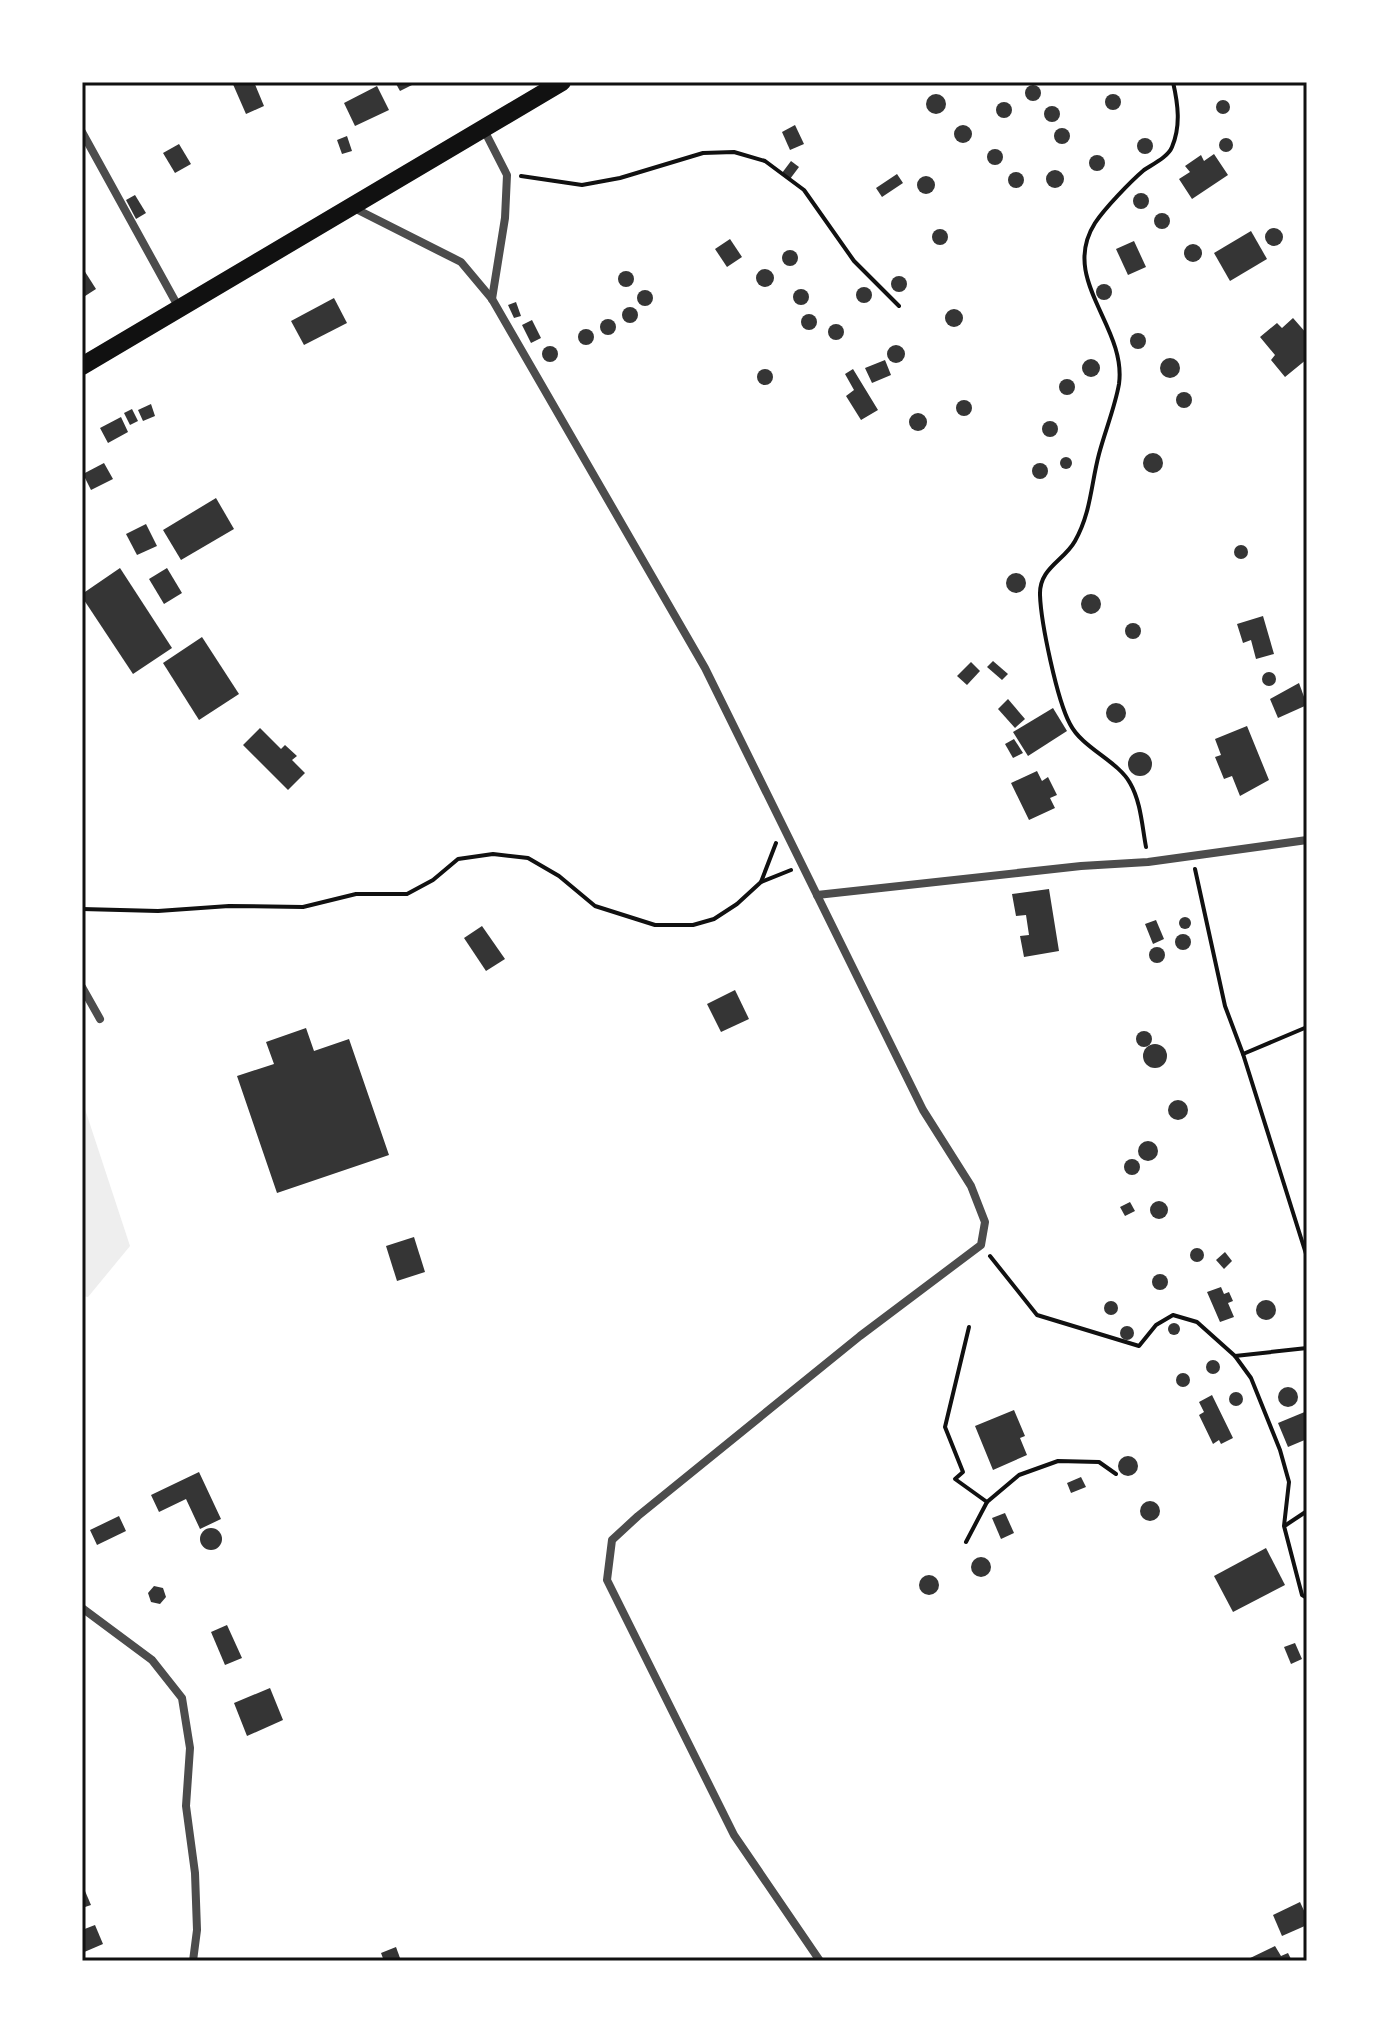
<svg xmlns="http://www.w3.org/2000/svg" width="1389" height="2043" font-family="Raleway,sans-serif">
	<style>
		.green { fill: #eee }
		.building { fill: #353535 }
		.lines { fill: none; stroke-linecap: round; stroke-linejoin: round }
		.path { stroke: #111; stroke-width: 4 }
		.minor { stroke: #4c4c4c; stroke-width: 8 }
		.primary { stroke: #111; stroke-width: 18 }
		.neatline { fill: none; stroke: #111; stroke-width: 3 }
	</style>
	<rect width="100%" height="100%" fill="#fff"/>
	<polygon class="green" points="82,1100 130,1246 88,1297 82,1296"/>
	<g class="building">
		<polygon points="232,82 254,82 264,106 246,114"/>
		<polygon points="395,82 418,82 400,91"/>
		<circle cx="1033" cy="93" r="8"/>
		<polygon points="377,86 389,110 355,126 344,103"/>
		<circle cx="1113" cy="102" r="8"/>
		<circle cx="936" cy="104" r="10"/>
		<circle cx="1223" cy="107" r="7"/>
		<circle cx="1004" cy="110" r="8"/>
		<circle cx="1052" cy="114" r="8"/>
		<circle cx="963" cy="134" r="9"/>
		<polygon points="795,125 804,144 790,150 782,132"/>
		<circle cx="1062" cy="136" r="8"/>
		<polygon points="347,136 352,151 342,154 337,140"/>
		<circle cx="1226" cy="145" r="7"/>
		<circle cx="1145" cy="146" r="8"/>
		<polygon points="179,144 191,164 175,173 163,153"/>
		<circle cx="995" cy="157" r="8"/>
		<polygon points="1214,154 1228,175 1192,199 1179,179 1190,172 1185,166 1201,155 1204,161"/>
		<circle cx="1097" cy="163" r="8"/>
		<polygon points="791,161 799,167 790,179 782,173"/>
		<circle cx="1055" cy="179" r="9"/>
		<circle cx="1016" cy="180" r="8"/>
		<polygon points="897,174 903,183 882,197 876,188"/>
		<circle cx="926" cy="185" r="9"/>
		<circle cx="1141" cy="201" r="8"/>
		<polygon points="135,195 146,213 136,219 126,200"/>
		<circle cx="1162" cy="221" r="8"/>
		<circle cx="1274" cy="237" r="9"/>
		<circle cx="940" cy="237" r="8"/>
		<polygon points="1251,231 1267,259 1230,281 1214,253"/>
		<polygon points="730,239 742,257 727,267 715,249"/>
		<polygon points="1134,241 1146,267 1128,275 1116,249"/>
		<circle cx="1193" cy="253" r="9"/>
		<circle cx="790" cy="258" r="8"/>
		<polygon points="82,267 96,289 82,298"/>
		<circle cx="765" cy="278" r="9"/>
		<circle cx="626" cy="279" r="8"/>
		<circle cx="899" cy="284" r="8"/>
		<circle cx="1104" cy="292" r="8"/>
		<circle cx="864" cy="295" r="8"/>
		<circle cx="801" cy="297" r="8"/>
		<circle cx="645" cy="298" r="8"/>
		<polygon points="334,298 347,323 304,345 291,321"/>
		<polygon points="516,302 521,316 514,318 508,305"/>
		<circle cx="630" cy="315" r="8"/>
		<circle cx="954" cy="318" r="9"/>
		<circle cx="809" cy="322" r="8"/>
		<polygon points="1293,318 1307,334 1307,359 1285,377 1271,360 1275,355 1260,337 1277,323 1282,328"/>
		<circle cx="608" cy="327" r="8"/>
		<polygon points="532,320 541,338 531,343 522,325"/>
		<circle cx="836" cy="332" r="8"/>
		<circle cx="586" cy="337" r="8"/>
		<circle cx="1138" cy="341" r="8"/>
		<circle cx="896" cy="354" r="9"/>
		<circle cx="550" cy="354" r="8"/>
		<circle cx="1170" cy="368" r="10"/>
		<circle cx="1091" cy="368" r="9"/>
		<polygon points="885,360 891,375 872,383 865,368"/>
		<polygon points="853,369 878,410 861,420 846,396 854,390 845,374"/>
		<circle cx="765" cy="377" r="8"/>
		<circle cx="1067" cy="387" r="8"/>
		<circle cx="1184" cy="400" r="8"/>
		<circle cx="964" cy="408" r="8"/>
		<polygon points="151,404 155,416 143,421 138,410"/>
		<polygon points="132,409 138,421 130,425 124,413"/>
		<circle cx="918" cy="422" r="9"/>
		<polygon points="121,417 128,432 108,443 100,428"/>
		<circle cx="1050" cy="429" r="8"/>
		<circle cx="1153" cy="463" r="10"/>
		<circle cx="1066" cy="463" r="6"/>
		<circle cx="1040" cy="471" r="8"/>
		<polygon points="104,463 113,479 91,490 83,474"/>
		<polygon points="216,498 234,529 181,560 163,530"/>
		<polygon points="146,524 157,546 137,555 126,534"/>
		<circle cx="1241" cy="552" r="7"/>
		<polygon points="120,568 172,648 133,674 82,597 82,594"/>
		<polygon points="167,568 182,593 164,604 149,579"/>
		<circle cx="1016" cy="583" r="10"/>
		<circle cx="1091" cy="604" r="10"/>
		<polygon points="1263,616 1274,654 1256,659 1251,640 1243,643 1237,624"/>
		<circle cx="1133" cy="631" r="8"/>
		<polygon points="202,637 239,694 199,720 163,663"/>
		<polygon points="993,661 1008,674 1002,680 987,667"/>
		<polygon points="971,662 980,671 967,685 957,676"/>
		<circle cx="1269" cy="679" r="7"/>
		<polygon points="1299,683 1307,705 1278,718 1270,699"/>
		<polygon points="1008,699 1025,719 1015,728 998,709"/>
		<circle cx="1116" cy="713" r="10"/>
		<polygon points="1053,708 1067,731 1028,756 1013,732"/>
		<polygon points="1247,726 1269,780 1240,796 1232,776 1224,779 1215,757 1221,755 1215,739"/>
		<polygon points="260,728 281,749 285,745 297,756 292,760 305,773 288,790 243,745"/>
		<polygon points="1014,739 1023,753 1013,758 1005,744"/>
		<circle cx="1140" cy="764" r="12"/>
		<polygon points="1037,771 1042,781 1048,777 1057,795 1050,798 1055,808 1029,820 1011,783"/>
		<polygon points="1049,889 1059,951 1024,957 1020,936 1029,935 1026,915 1016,916 1012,894"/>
		<circle cx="1185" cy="923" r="6"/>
		<polygon points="1156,920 1164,939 1153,944 1145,924"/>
		<polygon points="482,926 505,959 486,971 464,938"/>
		<circle cx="1183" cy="942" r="8"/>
		<circle cx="1157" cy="955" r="8"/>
		<polygon points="735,990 749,1019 721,1032 707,1004"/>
		<polygon points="306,1028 314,1051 349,1039 389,1155 277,1193 237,1076 274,1064 266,1042"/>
		<circle cx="1144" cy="1039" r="8"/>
		<circle cx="1155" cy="1056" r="12"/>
		<circle cx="1178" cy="1110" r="10"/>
		<circle cx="1148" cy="1151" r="10"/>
		<circle cx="1132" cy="1167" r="8"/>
		<circle cx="1159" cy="1210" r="9"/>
		<polygon points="1130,1202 1135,1211 1125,1216 1120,1207"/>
		<polygon points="414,1237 425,1272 397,1281 386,1246"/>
		<circle cx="1197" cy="1255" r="7"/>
		<polygon points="1225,1252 1232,1261 1224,1269 1216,1260"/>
		<circle cx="1160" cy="1282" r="8"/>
		<polygon points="1221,1287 1224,1294 1229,1292 1233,1301 1228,1303 1234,1317 1220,1322 1207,1292"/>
		<circle cx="1266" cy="1310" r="10"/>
		<circle cx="1111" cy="1308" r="7"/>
		<circle cx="1174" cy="1329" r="6"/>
		<circle cx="1127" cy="1333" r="7"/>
		<circle cx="1213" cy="1367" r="7"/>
		<circle cx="1183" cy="1380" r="7"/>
		<circle cx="1288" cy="1397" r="10"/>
		<circle cx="1236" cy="1399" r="7"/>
		<polygon points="1212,1395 1233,1438 1221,1444 1219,1440 1213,1444 1199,1415 1204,1412 1199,1402"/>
		<polygon points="1014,1410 1025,1436 1020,1438 1027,1455 993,1470 975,1426"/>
		<polygon points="1307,1411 1307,1439 1288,1447 1278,1423"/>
		<circle cx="1128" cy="1466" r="10"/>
		<polygon points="199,1472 221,1519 200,1529 186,1499 159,1512 151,1495"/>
		<polygon points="1081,1477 1086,1487 1071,1493 1067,1483"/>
		<circle cx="1150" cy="1511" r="10"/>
		<polygon points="1005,1513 1014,1533 1001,1539 992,1518"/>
		<polygon points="119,1516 126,1531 97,1545 90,1530"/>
		<circle cx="211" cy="1539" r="11"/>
		<polygon points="1266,1548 1285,1585 1233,1612 1214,1576"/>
		<circle cx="981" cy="1567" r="10"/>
		<circle cx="929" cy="1585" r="10"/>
		<polygon points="154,1586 163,1588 166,1597 160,1604 151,1602 148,1593"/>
		<polygon points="227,1625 242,1658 225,1665 211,1632"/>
		<polygon points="1295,1643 1302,1659 1291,1664 1284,1647"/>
		<polygon points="270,1688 283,1720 247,1736 234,1703"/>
		<polygon points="82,1884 91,1905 82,1908"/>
		<polygon points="1300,1902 1307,1917 1307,1925 1282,1936 1273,1915"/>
		<polygon points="95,1925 103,1944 82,1953 82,1930"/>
		<polygon points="1275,1946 1281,1956 1288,1953 1292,1961 1244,1961"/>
		<polygon points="396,1947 400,1958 384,1961 381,1953"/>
	</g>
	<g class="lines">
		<g class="path">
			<polyline points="521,176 582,185 620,178 703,153 734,152 765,161 804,190 854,261 899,306"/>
			<path d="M 1146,847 C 1142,826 1141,802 1130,783 C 1118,761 1082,748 1070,724 C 1057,700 1041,623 1040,595 C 1039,568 1064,561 1075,541 C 1091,513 1091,484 1099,454 C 1105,431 1115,407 1119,384 C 1127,326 1059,280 1095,223 C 1105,208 1130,182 1144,170 C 1153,164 1168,157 1172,147 C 1181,126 1178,104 1173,82"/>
			<polyline points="1195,869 1225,1006 1243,1054 1307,1257"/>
			<polyline points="761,882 776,843"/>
			<polyline points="82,909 158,911 229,906 303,907 356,894 407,894 433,880 458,859 493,854 528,858 559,876 595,906 655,925 693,925 714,919 737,904 761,882 791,870"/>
			<polyline points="1243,1054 1307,1027"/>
			<polyline points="990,1256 1037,1315 1139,1346 1156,1325 1173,1315 1197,1322 1235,1356 1251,1378 1280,1450 1289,1482 1284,1526 1302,1595 1307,1598"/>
			<polyline points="969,1327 945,1427 963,1472 955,1479 987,1502"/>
			<polyline points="1235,1356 1307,1348"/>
			<polyline points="1286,1525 1307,1511"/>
			<polyline points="966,1542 987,1502 1019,1475 1058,1461 1099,1462 1116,1474"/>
		</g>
		<g class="minor">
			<polyline points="484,130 507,175 505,218 492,299"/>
			<polyline points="82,132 179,308"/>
			<polyline points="354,208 461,262 492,299 705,668 923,1110 971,1186 985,1222 981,1245 860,1336 638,1516 612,1540 607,1580 734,1835 820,1961"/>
			<polyline points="817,895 1081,866 1148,862 1307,840"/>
			<polyline points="82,987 100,1019"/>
			<polyline points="82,1608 152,1660 182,1698 190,1748 186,1806 195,1873 197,1930 193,1961"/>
		</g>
		<polyline class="primary" points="82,366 562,82"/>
	</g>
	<rect width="1389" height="2043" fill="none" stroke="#ffffff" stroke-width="168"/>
	<rect x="84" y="84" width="1221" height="1875" class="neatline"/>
</svg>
